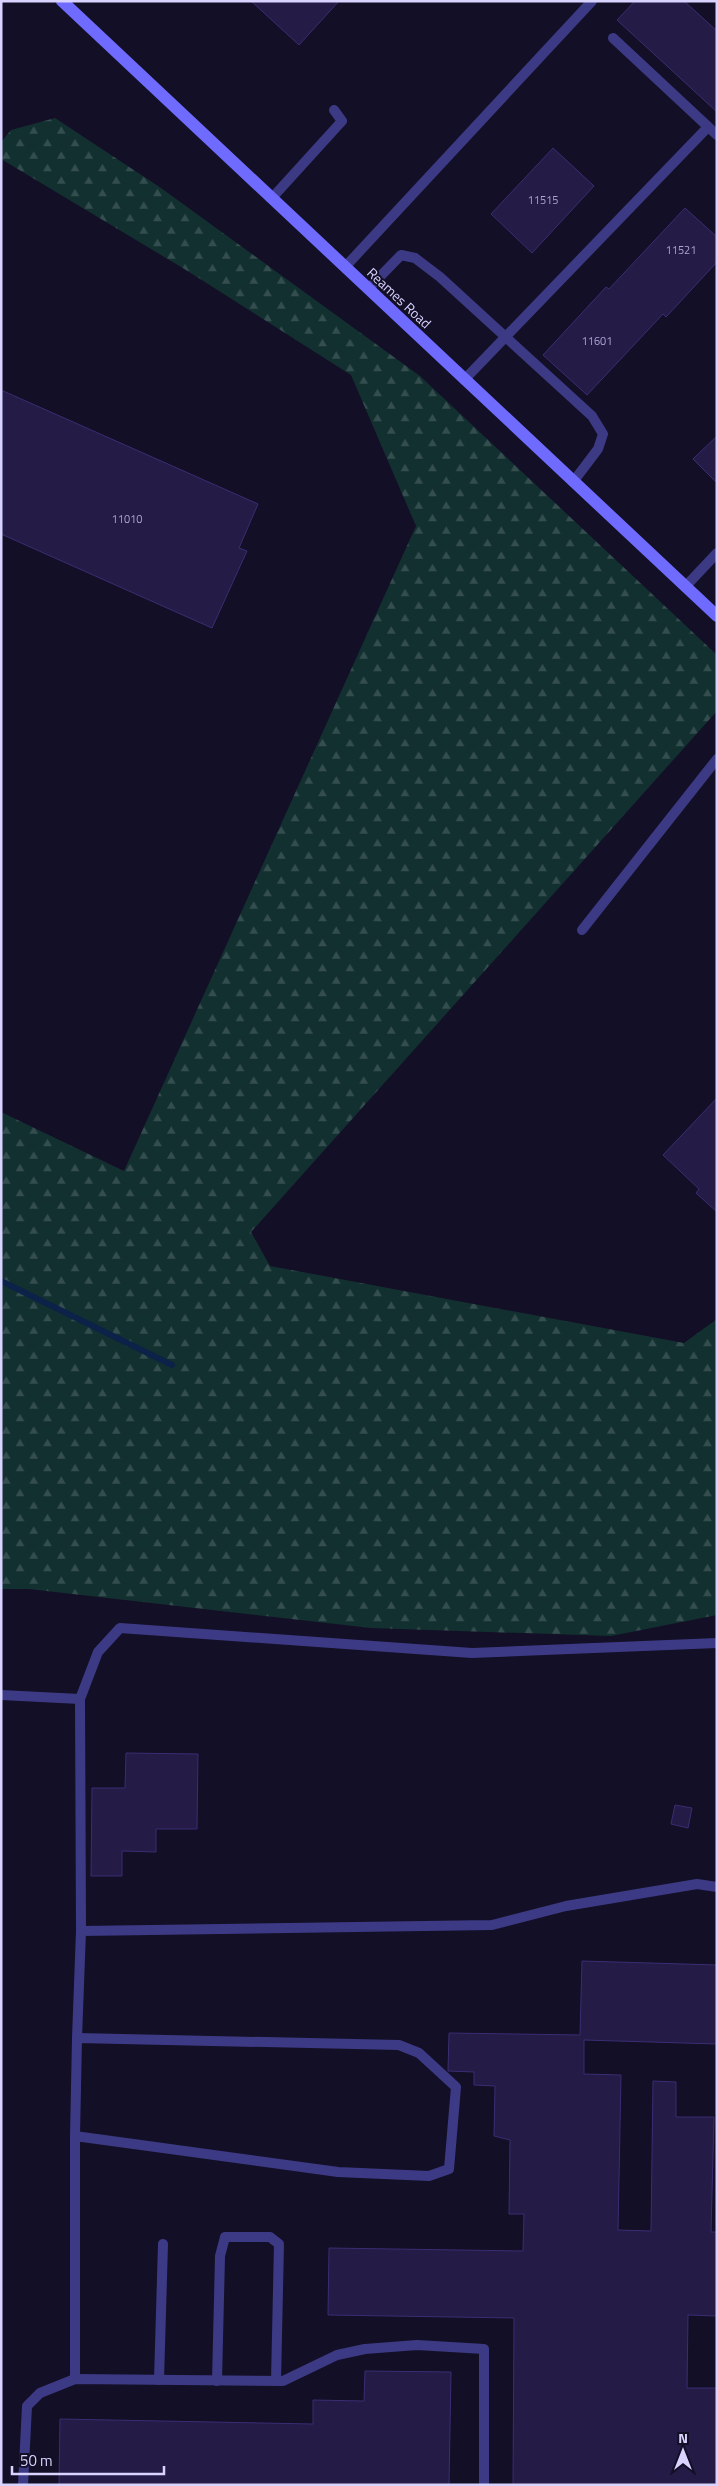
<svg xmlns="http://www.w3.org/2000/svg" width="718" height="2486" font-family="'Titillium Web',sans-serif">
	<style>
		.forest { fill: url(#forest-firs) }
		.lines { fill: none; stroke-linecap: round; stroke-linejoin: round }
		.stream { stroke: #0c2248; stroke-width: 6 }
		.building { fill: #241b47; stroke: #3b2d73 }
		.service { stroke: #3d3a85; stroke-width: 10 }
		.secondary { stroke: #6f6bff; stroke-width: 12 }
		.labels { text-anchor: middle; stroke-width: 4; stroke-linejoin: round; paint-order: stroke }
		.number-label { font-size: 11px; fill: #aca6d1 }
		.street-label { font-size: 14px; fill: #d9d4ff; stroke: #130f26 }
	</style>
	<defs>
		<pattern id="forest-firs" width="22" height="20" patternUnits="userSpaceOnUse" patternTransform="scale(1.25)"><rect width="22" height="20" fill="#12302f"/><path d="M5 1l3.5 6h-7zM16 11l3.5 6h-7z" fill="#344d4e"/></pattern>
	</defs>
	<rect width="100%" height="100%" fill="#130f26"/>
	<polygon class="forest" points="55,118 161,188 420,376 717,655 717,711 251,1232 270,1266 684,1343 717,1319 717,1615 611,1636 371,1628 29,1589 1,1589 1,1112 124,1171 416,526 351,375 186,270 1,159 1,142 11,130"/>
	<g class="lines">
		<polyline class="stream" points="1,1281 172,1365"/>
	</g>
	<g class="building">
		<polygon points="251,1 339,1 299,45"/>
		<polygon points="635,1 684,1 717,31 717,112 617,20"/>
		<polygon points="553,148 594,186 532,253 491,214"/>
		<polygon points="685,208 717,237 717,262 666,317 663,314 587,395 543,355 606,287 609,289"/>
		<polygon points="1,390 258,504 239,548 247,551 212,628 1,534"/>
		<polygon points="717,436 717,483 693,459"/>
		<polygon points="717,1098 717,1212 696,1193 699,1189 663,1155"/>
		<polygon points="126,1753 198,1754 197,1829 156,1829 156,1852 122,1851 122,1876 91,1876 92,1788 125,1788"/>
		<polygon points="675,1805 692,1808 688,1828 671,1824"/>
		<polygon points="582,1961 717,1965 717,2044 584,2040 584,2074 621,2075 618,2230 651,2231 653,2081 676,2082 676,2117 714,2117 711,2232 717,2232 717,2316 688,2315 687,2388 717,2388 717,2485 513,2485 514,2318 328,2315 329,2248 523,2251 524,2214 509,2214 510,2140 494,2136 495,2086 474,2085 474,2072 448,2071 449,2033 580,2035"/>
		<polygon points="365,2371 451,2372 449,2485 59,2485 60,2419 313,2424 313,2400 364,2401"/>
	</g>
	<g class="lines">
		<g class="service">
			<polyline points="613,38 717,135"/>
			<polyline points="272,198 342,121 334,110"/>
			<polyline points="345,267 592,1"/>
			<polyline points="368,289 401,255 415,258 440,277 592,416 603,434 598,449 573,482"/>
			<polyline points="464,380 708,127"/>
			<polyline points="685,587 717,553"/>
			<polyline points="582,930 717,759"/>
			<polyline points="1,1695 80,1699"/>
			<polyline points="81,1931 80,1699 98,1652 120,1628 472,1653 717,1643"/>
			<polyline points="77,2038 81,1931 492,1925 566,1906 697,1884 717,1887"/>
			<polyline points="75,2136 77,2038 399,2045 419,2053 456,2087 449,2169 429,2176 338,2172 75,2136 75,2379"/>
			<polyline points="159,2380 163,2244"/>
			<polyline points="217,2381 220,2256 225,2237 270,2237 279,2244 276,2381"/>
			<polyline points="23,2485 27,2406 40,2393 75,2379 283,2381 337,2355 365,2349 417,2345 484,2349 484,2485"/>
		</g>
		<polyline class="secondary" points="62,1 717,616"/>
	</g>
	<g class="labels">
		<g class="number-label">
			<text x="543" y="204">11515</text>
			<text x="681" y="254">11521</text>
			<text x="597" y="345">11601</text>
			<text x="127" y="523">11010</text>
		</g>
		<g class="street-label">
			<text transform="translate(399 298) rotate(43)" y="5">Reames Road</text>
		</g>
	</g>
	<rect width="718" height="2486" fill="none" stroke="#d9d4ff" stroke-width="5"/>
	<g transform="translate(683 2451)" stroke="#130f26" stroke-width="4" paint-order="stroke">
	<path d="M0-4L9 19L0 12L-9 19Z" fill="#d9d4ff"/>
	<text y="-8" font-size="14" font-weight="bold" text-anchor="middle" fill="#d9d4ff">N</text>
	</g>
	<path d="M12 2466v8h152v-8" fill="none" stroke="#d9d4ff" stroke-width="2.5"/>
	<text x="20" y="2466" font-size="15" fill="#d9d4ff" stroke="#130f26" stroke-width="4" paint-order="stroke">50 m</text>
</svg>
